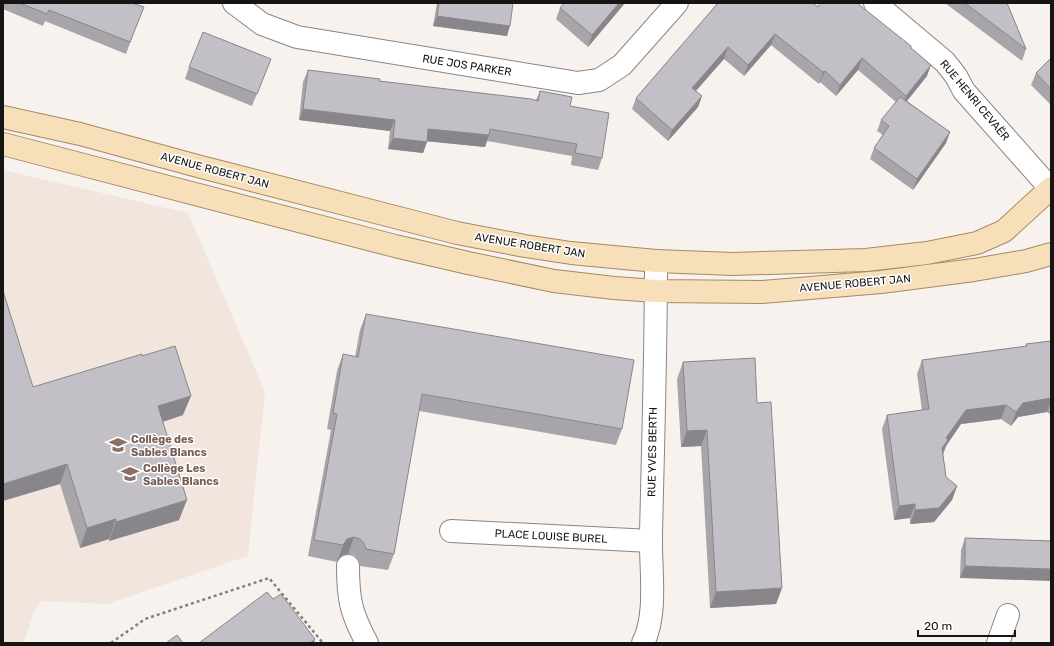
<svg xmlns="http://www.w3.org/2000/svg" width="1054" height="646" font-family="Rubik,sans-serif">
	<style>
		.built { fill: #f2e5de }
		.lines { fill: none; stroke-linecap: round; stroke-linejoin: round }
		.minor-casing { stroke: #8a8582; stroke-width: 24 }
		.major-casing { stroke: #a58a61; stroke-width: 24 }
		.path { stroke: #837f7d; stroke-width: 2.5; stroke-dasharray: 3 3; stroke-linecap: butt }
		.minor { stroke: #fff; stroke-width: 22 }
		.major { stroke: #f7dfb9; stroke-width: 22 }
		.wall { fill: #a7a5aa }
		.shaded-wall { fill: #88868b }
		.building { fill: #c2c0c6; stroke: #88868b }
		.labels { text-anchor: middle; stroke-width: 3; stroke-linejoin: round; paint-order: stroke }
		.street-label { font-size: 11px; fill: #171514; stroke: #fff }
		.education-label { font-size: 11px; font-weight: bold; fill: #785e54; stroke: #fff; text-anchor: start }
	</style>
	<rect width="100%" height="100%" fill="#f8f2ef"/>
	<polygon class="built" points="3,170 188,213 265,392 248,556 107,604 41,601 33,613 24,643 3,643"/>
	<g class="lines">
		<g class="minor-casing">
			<g id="minor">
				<polyline points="234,3 262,24 297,37 578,83 599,80 622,65 677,3"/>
				<polyline points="875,3 945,62 956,76 964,91 1050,188"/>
				<polyline points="451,531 651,541"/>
				<path d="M 348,566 C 348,600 351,613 367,643"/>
				<path d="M 643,643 C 658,614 650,567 651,535 C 653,444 656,352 656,261"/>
				<polyline points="998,643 1008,615"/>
			</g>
		</g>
		<g class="major-casing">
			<g id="major">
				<polyline points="3,117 80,134 201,167 457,233 525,246 571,253 656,261 733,264 866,260 927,253 977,243 1004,231 1051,188"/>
				<polyline points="3,144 395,246 468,263 554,281 614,288 656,291 762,292 881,282 974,270 1026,261 1051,254"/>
			</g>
		</g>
		<polyline class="path" points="111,643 145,619 269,578 323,643"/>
		<use href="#minor" class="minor"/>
		<use href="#major" class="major"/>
	</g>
	<g class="wall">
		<polygon points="3,3 132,3 139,19 126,54 45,21 43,26 3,9"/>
		<polygon points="437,3 513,3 507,36 433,26"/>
		<polygon points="625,3 588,47 556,19 560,8"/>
		<polygon points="718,3 818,7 911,48 927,76 907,101 950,132 946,143 913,190 870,159 874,148 883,135 877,131 881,120 896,102 858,70 836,96 820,82 819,84 771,45 744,76 724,59 695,91 702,96 698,107 668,141 632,109 636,98"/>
		<polygon points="945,3 1007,3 1026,49 1022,61"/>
		<polygon points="1051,58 1051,105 1031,85 1036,73"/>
		<polygon points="189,67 266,71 252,106 185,79"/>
		<polygon points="308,70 379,81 536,100 540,91 570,106 602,158 598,170 571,165 572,156 487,141 485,147 427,141 423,153 388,149 390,131 299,120 303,82"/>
		<polygon points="366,314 622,429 616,445 419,411 394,554 388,570 360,566 358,559 354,555 348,554 341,556 337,562 308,556 331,430 327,429 337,371 343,354 355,357 360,330"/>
		<polygon points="1051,341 1051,415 1047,412 1018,417 1011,426 1001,419 961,424 946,446 943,454 946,477 957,486 952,500 934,522 910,524 910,518 894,520 882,429 887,415 922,410 917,374 922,360 1026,346 1026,344"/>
		<polygon points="142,356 183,415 162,422 179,520 109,541 109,539 80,548 60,484 33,387"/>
		<polygon points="683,362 757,403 782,588 776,604 710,608 701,446 681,447 677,379"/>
		<polygon points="965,538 1051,541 960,578 961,550"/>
	</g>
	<g class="shaded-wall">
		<polygon points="619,3 625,3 588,47 592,35"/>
		<polygon points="437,16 510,26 507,36 433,26"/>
		<polygon points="775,34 771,45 744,76 748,65"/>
		<polygon points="728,47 724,59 688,100 692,88"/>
		<polygon points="862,58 858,70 836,96 840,85"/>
		<polygon points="931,65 927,76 902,107 906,96"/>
		<polygon points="825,71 820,82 819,84 823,72"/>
		<polygon points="702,96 698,107 668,141 672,130"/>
		<polygon points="303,109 395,120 390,131 299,120"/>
		<polygon points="428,129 489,135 485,147 424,141"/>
		<polygon points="950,132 946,143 913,190 917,179"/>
		<polygon points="393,138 427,142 423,153 388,149"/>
		<polygon points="191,396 183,415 150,426 158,406"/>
		<polygon points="1051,398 1051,401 1047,412 1018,417 1011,426 1016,412 1023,403"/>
		<polygon points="1006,405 1001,419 961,424 946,446 943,454 942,448 946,438 966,410"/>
		<polygon points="707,430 701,446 681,447 687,431"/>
		<polygon points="67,464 60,484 3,501 3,484"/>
		<polygon points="957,486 952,500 934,522 910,524 915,510"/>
		<polygon points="187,500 179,520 109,541 116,522"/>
		<polygon points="915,504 910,518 894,520 899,506"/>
		<polygon points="116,519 109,539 80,548 87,528"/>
		<polygon points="354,537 348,554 341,556 337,562 343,545 347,539"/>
		<polygon points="965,566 1051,569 1051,581 960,578"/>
		<polygon points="782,588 776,604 710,608 716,592"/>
		<polygon points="315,639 314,643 310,643"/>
	</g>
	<g class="building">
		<polygon points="20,3 132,3 144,7 130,42 49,10 47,14"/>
		<polygon points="439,3 513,3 510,26 437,16"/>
		<polygon points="564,3 619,3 592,35 560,8"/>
		<polygon points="718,3 813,3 818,7 820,3 857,3 911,46 911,48 931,65 906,96 862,58 840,85 825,71 823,72 775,34 748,65 728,47 692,88 702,96 672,130 636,98"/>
		<polygon points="965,3 1007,3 1026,49"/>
		<polygon points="203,32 271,59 257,94 189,67"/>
		<polygon points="1051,58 1051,89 1036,73"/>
		<polygon points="308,70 380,79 379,81 531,99 538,101 540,91 572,97 570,106 609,113 602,158 575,153 577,144 490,129 489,135 428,129 427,142 393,138 395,120 303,109"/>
		<polygon points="900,97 950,132 917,179 874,148 889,126 881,120"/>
		<polygon points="3,291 33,387 142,354 142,356 175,346 191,396 158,406 187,500 116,522 116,519 87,528 67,464 3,484"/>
		<polygon points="366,314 634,360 622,429 422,394 394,554 366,549 364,543 360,539 354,537 347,539 343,545 314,540 337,414 333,413 343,354 358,357"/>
		<polygon points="1051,341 1051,398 1023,403 1016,412 1006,405 966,410 946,438 948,440 942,448 946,477 957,486 939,508 915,510 915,504 899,506 887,415 929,409 922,360 1027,346 1026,344"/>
		<polygon points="755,358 757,403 771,402 782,588 716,592 707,430 687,431 683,362"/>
		<polygon points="965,538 1051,541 1051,569 965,566"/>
		<polygon points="267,592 273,599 281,594 315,639 310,643 199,643"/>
		<polygon points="177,635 183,643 166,643"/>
	</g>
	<defs>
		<g id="school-bare" transform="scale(1.38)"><path d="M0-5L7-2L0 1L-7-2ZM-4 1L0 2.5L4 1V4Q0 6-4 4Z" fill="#8d6e63" stroke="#fff" stroke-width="2.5" paint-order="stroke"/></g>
	</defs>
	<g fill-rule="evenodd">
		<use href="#school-bare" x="118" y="445"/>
		<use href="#school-bare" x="130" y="474"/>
	</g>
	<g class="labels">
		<g class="street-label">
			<text transform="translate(467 65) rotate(9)" y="4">RUE JOS PARKER</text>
			<text transform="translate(975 100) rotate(50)" y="4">RUE HENRI CEVAËR</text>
			<text transform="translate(215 170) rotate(15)" y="4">AVENUE ROBERT JAN</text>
			<text transform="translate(530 245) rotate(9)" y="4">AVENUE ROBERT JAN</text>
			<text transform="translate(855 283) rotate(-5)" y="4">AVENUE ROBERT JAN</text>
			<text transform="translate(652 452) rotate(-89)" y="4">RUE YVES BERTH</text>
			<text transform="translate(551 536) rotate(3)" y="4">PLACE LOUISE BUREL</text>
		</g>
		<g class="education-label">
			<text x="131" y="443">Collège des<tspan x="131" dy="13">Sables Blancs</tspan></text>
			<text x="143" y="472">Collège Les<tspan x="143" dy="13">Sables Blancs</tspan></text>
		</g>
	</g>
	<rect width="1054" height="646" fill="none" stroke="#171514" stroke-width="8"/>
	<path d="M918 630v6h97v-6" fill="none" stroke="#171514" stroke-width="2"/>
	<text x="924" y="630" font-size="12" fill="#171514" stroke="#ffffff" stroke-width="3" paint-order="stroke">20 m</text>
</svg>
